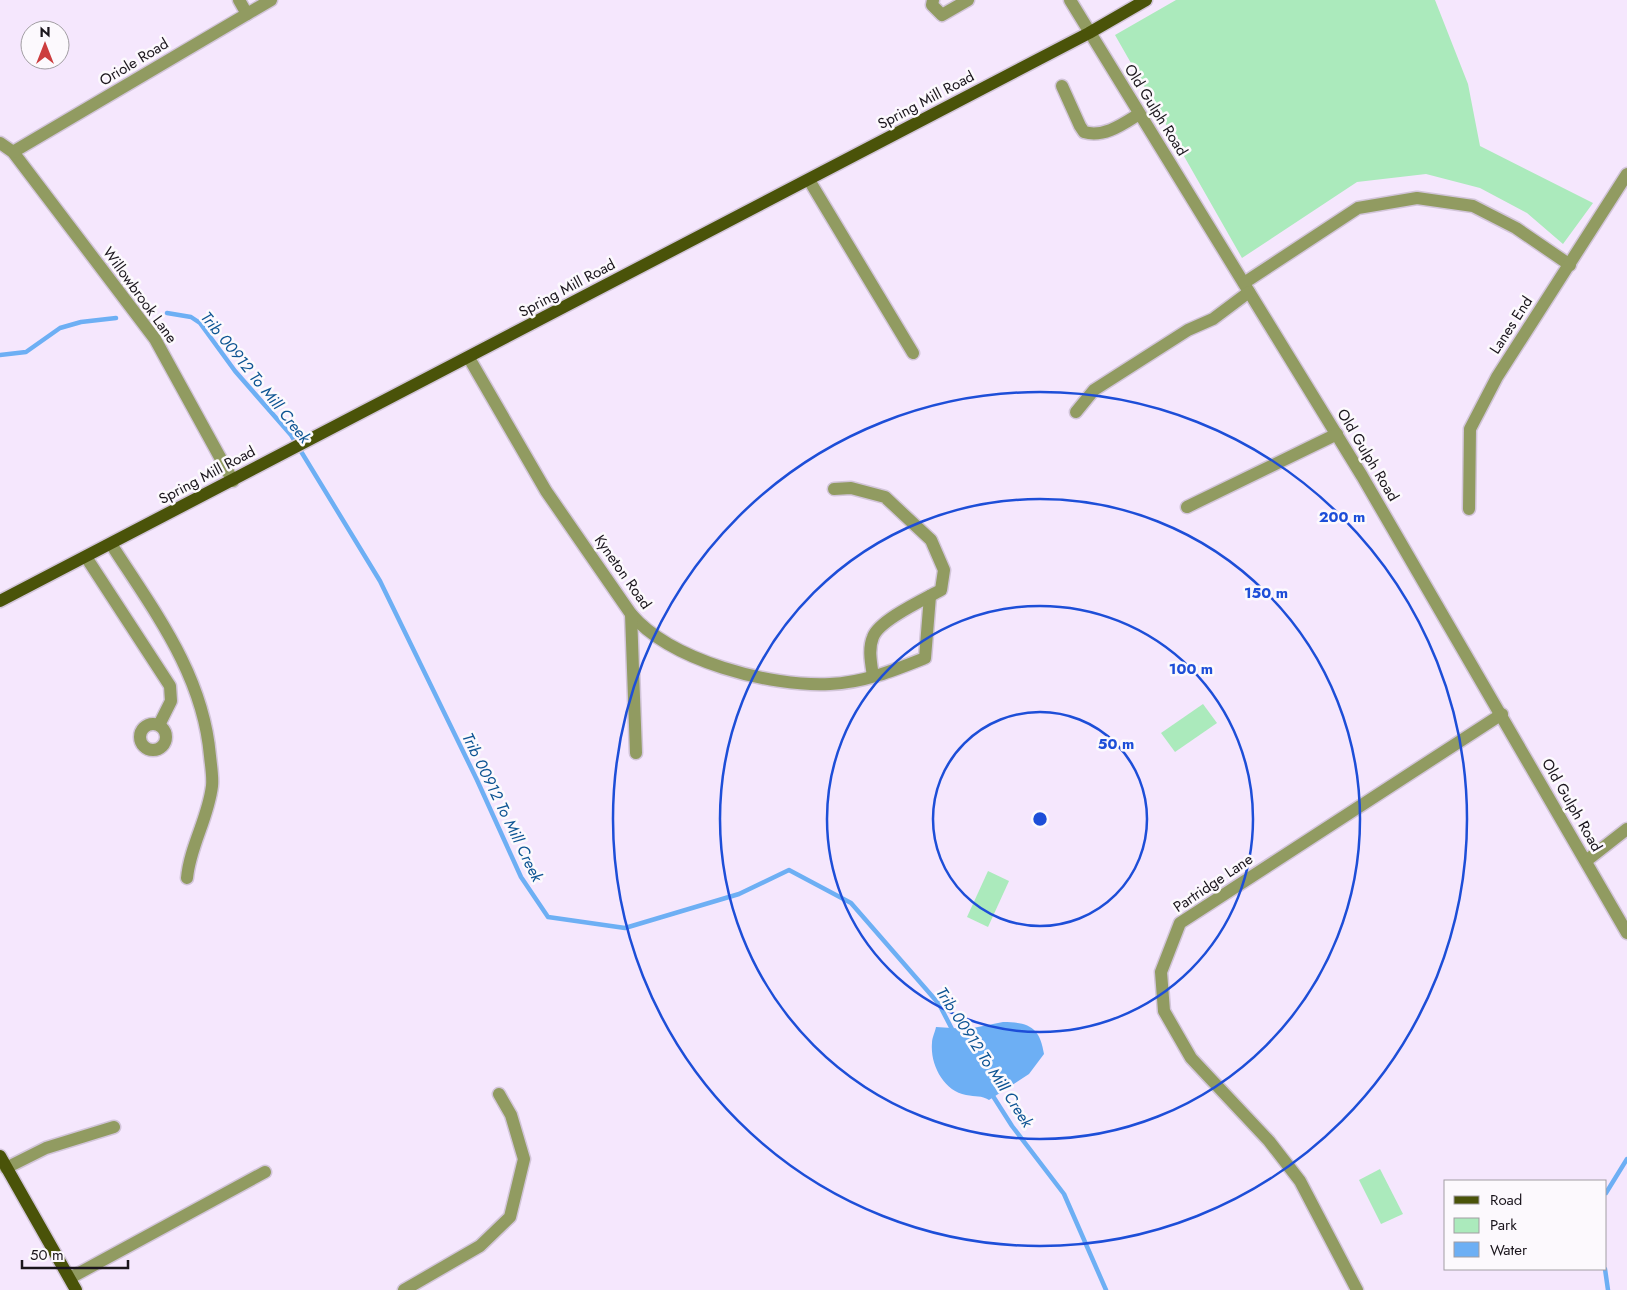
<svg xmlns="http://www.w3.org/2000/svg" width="1627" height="1290" font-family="Jost,sans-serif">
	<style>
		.green { fill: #abeabc }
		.water { fill: #6daff4 }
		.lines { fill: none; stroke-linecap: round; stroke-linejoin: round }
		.stream { stroke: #6daff4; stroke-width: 4.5 }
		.minor-casing { stroke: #d2c5d9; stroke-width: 15 }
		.major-casing { stroke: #d2c5d9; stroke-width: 15 }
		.minor { stroke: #919b61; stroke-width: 12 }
		.major { stroke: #4a5309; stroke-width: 12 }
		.ring { fill: none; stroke: #1d4ed8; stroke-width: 2.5 }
		.labels { text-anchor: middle; stroke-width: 5; stroke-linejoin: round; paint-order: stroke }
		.street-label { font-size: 15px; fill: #1a151c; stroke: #fcf9fd }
		.water-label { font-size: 16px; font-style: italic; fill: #0d5493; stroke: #fcf9fd }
		.centre { fill: #1d4ed8; stroke: #fcf9fd; stroke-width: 2.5 }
		.ring-label { font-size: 15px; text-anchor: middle; font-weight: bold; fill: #1d4ed8; stroke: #fcf9fd; stroke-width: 5; stroke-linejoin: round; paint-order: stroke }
	</style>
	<rect width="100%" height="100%" fill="#f5e7fd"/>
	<g class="green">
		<polygon points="1176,0 1435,0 1468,84 1480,146 1593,203 1563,244 1527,213 1480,188 1426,174 1357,182 1242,258 1115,35"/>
		<polygon points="1203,704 1217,723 1175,752 1161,733"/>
		<polygon points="988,871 1009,881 988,927 967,917"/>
		<polygon points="1380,1169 1403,1214 1381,1224 1359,1180"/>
	</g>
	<path class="water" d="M 1003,1022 C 1030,1022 1040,1028 1044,1054 L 1029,1074 L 989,1100 C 981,1095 976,1097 966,1095 C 944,1091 930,1065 932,1043 C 932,1038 935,1032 936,1027 L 968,1029 Z"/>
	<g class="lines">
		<g class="stream">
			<polyline points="167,313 191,317 200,323 235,371 291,435 380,581 477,780 521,877 548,917 625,928 739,894 789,870 851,903 939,1004 953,1031"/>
			<polyline points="0,355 26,352 60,328 81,322 116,318"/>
			<polyline points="991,1093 1012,1126 1064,1194 1106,1290"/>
			<polyline points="1606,1193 1627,1159"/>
			<polyline points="1605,1269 1608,1290"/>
		</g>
		<g class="minor-casing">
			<g id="minor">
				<polyline points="239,0 247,14"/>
				<polyline points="933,0 932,5 942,15 968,0"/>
				<polyline points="1070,0 1362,476 1627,933"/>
				<path d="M 1062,86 L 1080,126 L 1084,132 C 1104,138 1123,124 1139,114"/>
				<polyline points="0,143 13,152 155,339 233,481"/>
				<polyline points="13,152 271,0"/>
				<polyline points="809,180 913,353"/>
				<polyline points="1244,283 1358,208 1417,198 1473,206 1516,228 1570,265"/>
				<path d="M 469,358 L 546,491 L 631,614 C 671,661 770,687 830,684 C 863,683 895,670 925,658 L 930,596"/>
				<polyline points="1076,412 1094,390 1188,330 1213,319 1249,292"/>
				<path d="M 834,489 L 851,488 L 885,497 L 931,540 L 944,570 L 941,590 C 925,599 879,620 873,637 C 868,649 871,663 873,676"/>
				<polyline points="1187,507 1337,434"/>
				<polyline points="1469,509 1470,429 1497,377 1627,174"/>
				<path d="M 111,544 C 154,611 203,674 210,756 C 211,766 213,777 212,786 C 208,819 190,846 187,878"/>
				<polyline points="86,557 170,686 171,701 159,725"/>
				<polyline points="631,614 636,753"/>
				<circle cx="153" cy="737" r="13"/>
				<polyline points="1586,861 1627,829"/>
				<polyline points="6,1168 46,1148 114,1127"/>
				<polyline points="70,1278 265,1172"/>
				<polyline points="404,1290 480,1246 510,1217 524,1159 511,1115 499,1094"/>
				<polyline points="1357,1290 1300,1181 1269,1141 1191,1058 1164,1011 1161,972 1180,923 1502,714"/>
			</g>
		</g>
		<g class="major-casing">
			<g id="major">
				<polyline points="0,601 1089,33 1146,0"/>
				<polyline points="0,1156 76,1290"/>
			</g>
		</g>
		<use href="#minor" class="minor"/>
		<use href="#major" class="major"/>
	</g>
	<g class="ring">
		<circle cx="1040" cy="819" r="107"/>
		<circle cx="1040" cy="819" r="213"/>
		<circle cx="1040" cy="819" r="320"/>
		<circle cx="1040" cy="819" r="427"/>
	</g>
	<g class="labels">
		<g class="street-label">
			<text transform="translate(134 62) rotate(-31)" y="5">Oriole Road</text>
			<text transform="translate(926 100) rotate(-28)" y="5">Spring Mill Road</text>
			<text transform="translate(1156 110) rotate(58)" y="5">Old Gulph Road</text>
			<text transform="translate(567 288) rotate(-28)" y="5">Spring Mill Road</text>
			<text transform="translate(140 295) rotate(54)" y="5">Willowbrook Lane</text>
			<text transform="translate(1511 325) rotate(-57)" y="5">Lanes End</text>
			<text transform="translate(1368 455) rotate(59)" y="5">Old Gulph Road</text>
			<text transform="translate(207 475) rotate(-28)" y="5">Spring Mill Road</text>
			<text transform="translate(623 572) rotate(55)" y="5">Kyneton Road</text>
			<text transform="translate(1572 805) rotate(60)" y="5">Old Gulph Road</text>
			<text transform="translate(1213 883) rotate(-34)" y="5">Partridge Lane</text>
		</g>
		<g class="water-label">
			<text transform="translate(256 377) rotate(51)" y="6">Trib 00912 To Mill Creek</text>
			<text transform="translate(503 807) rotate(64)" y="6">Trib 00912 To Mill Creek</text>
			<text transform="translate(985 1057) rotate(57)" y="6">Trib 00912 To Mill Creek</text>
		</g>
	</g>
	<circle cx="1040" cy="819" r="8" class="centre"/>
	<g class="ring-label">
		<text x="1342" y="522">200 m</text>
		<text x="1266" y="598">150 m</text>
		<text x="1191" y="674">100 m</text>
		<text x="1116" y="749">50 m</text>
	</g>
	<rect x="1444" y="1180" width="162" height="90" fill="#fcf9fd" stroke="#a29ea3"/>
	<rect x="1454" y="1196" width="25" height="8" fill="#4a5309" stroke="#a29ea3"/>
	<text x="1490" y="1205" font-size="15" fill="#1a151c">Road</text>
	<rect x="1454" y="1218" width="25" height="15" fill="#abeabc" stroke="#a29ea3"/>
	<text x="1490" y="1230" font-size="15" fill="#1a151c">Park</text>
	<rect x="1454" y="1242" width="25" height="15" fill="#6daff4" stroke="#a29ea3"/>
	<text x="1490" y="1255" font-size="15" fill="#1a151c">Water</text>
	<g transform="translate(45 45)"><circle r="24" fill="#fcf9fd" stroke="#a29ea3"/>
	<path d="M0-4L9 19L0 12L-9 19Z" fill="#cc3d3e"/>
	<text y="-8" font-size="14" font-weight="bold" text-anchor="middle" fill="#1a151c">N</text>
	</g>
	<path d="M22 1260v8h106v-8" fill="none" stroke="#1a151c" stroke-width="2.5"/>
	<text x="30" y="1260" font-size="15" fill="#1a151c" stroke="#fcf9fd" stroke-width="4" paint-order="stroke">50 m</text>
</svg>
